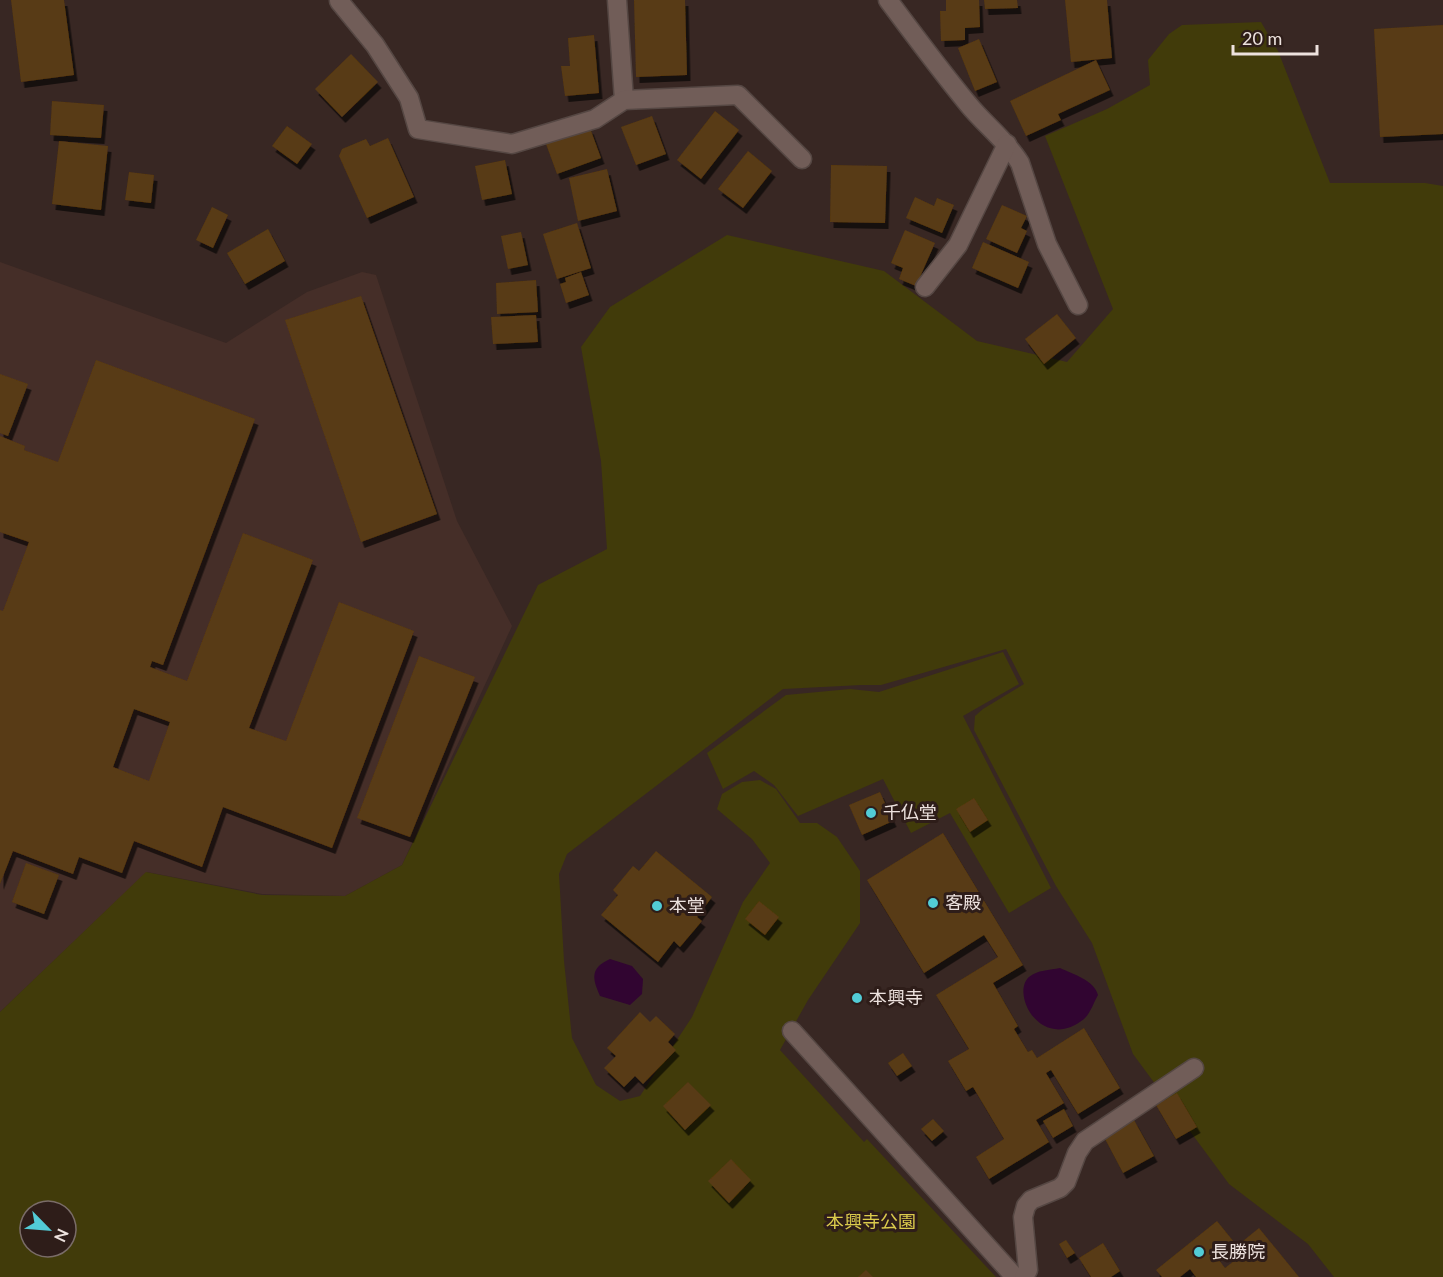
<svg xmlns="http://www.w3.org/2000/svg" width="1443" height="1277" font-family="Lato,'Noto Sans JP',sans-serif">
	<style>
		.built { fill: #452e28 }
		.green { fill: #413b0a; fill-rule: evenodd }
		.water { fill: #310531 }
		.building { fill: #593a12; fill-rule: evenodd; filter: url(#shadow) }
		.lines { fill: none; stroke-linecap: round; stroke-linejoin: round }
		.minor-casing { stroke: #554743; stroke-width: 21 }
		.minor { stroke: #715d58; stroke-width: 18 }
		.poi-dot { fill: #52ccd6; stroke: #2e1d19; stroke-width: 2 }
		.labels { text-anchor: middle; stroke-width: 6; stroke-linejoin: round; paint-order: stroke }
		.poi-label { font-size: 18px; fill: #ede2de; stroke: #2e1d19; text-anchor: start }
		.park-label { font-size: 18px; fill: #dbcb4c; stroke: #2e1d19 }
	</style>
	<defs>
		<filter id="shadow"><feDropShadow dx="3.5" dy="6" stdDeviation="0" flood-color="#0009"/></filter>
	</defs>
	<rect width="100%" height="100%" fill="#382723"/>
	<polygon class="built" points="0,262 226,343 307,292 362,272 376,275 457,521 512,626 402,865 345,896 262,894 147,872 0,1012"/>
	<g class="green">
		<path d="M 1261,22 L 1278,51 L 1330,183 L 1425,183 L 1443,186 L 1443,1277 L 1334,1277 L 1308,1244 L 1229,1184 L 1133,1054 L 1092,943 L 1056,886 L 974,730 L 975,716 L 983,709 L 1024,684 L 1006,649 L 881,685 L 861,685 L 783,689 L 567,854 L 559,874 L 564,961 L 572,1038 L 596,1085 L 620,1101 L 640,1096 L 692,1017 L 743,902 L 770,863 L 752,839 L 717,809 L 722,794 L 742,782 L 760,780 L 776,789 L 800,823 L 817,823 L 837,837 L 860,871 L 860,923 L 808,1000 L 780,1050 L 864,1142 L 867,1139 L 996,1277 L 0,1277 L 0,1012 L 146,872 L 262,895 L 345,896 L 402,865 L 538,585 L 607,549 L 601,461 L 581,347 L 610,307 L 727,235 L 884,271 L 977,341 L 1067,362 L 1113,309 L 1045,136 L 1107,109 L 1150,85 L 1148,60 L 1169,34 L 1182,25 ZM 30,1211 L 66,1211 L 66,1247 L 30,1247 Z"/>
		<polygon points="1003,652 1019,684 963,716 1051,888 1009,913 950,813 911,833 883,779 798,816 774,785 754,771 723,789 707,753 786,695 850,689 879,692"/>
	</g>
	<g class="water">
		<path d="M 610,959 L 632,966 L 643,979 L 642,994 L 630,1005 L 600,996 C 592,978 590,968 610,959 Z"/>
		<path d="M 1060,968 C 1073,974 1094,980 1098,995 C 1094,1002 1090,1014 1084,1019 C 1042,1053 1010,994 1029,977 C 1037,970 1050,970 1060,968 Z"/>
	</g>
	<g class="building">
		<polygon points="11,0 64,0 74,75 21,82"/>
		<polygon points="634,0 685,0 687,75 636,77"/>
		<polygon points="946,0 979,0 980,27 965,28 965,40 941,41 940,11 946,11"/>
		<polygon points="984,0 1017,0 1018,8 985,9"/>
		<polygon points="1065,0 1107,0 1112,58 1071,62"/>
		<polygon points="1443,25 1443,134 1380,137 1374,29"/>
		<polygon points="594,35 599,93 565,96 561,66 570,66 568,38"/>
		<polygon points="979,39 997,82 975,91 958,48"/>
		<polygon points="351,54 378,82 342,117 315,89"/>
		<polygon points="1096,60 1110,90 1058,114 1061,120 1026,136 1010,101"/>
		<polygon points="52,101 104,105 101,138 50,135"/>
		<polygon points="715,111 739,130 701,179 677,160"/>
		<polygon points="652,116 666,154 636,165 621,127"/>
		<polygon points="287,126 312,144 297,164 272,146"/>
		<polygon points="590,128 601,158 557,174 546,144"/>
		<polygon points="388,138 414,197 367,218 339,156 342,149 366,139 370,146"/>
		<polygon points="59,141 108,146 101,210 52,204"/>
		<polygon points="748,151 772,171 743,208 718,189"/>
		<polygon points="505,160 512,194 482,200 475,166"/>
		<polygon points="831,165 887,166 885,223 830,222"/>
		<polygon points="607,169 617,211 578,221 569,178"/>
		<polygon points="129,172 154,175 151,203 125,200"/>
		<polygon points="915,197 934,206 937,198 954,205 942,233 906,218"/>
		<polygon points="1002,205 1027,216 1021,228 1027,231 1017,253 986,239"/>
		<polygon points="212,207 228,215 213,248 196,240"/>
		<polygon points="577,223 591,268 557,279 543,234"/>
		<polygon points="268,229 285,261 245,284 227,253"/>
		<polygon points="905,230 935,243 916,286 899,279 903,268 891,263"/>
		<polygon points="521,232 528,265 508,269 501,236"/>
		<polygon points="983,242 1029,262 1018,288 972,268"/>
		<polygon points="581,272 589,295 566,303 560,284 566,282 565,278"/>
		<polygon points="536,280 538,312 497,314 496,283"/>
		<polygon points="361,296 437,514 361,542 285,320"/>
		<polygon points="1057,314 1076,338 1044,364 1025,339"/>
		<polygon points="536,315 538,342 493,344 491,317"/>
		<path d="M 96,360 L 255,419 L 163,665 L 152,661 L 150,667 L 187,681 L 243,533 L 313,560 L 249,728 L 286,741 L 339,602 L 414,631 L 332,848 L 223,807 L 202,867 L 134,841 L 122,873 L 79,857 L 73,874 L 13,851 L 0,884 L 0,610 L 3,611 L 29,542 L 0,532 L 0,436 L 25,446 L 24,450 L 58,462 ZM 134,709 L 170,722 L 149,781 L 113,767 Z"/>
		<polygon points="0,374 28,384 8,436 0,433"/>
		<polygon points="419,656 475,677 410,837 357,818"/>
		<polygon points="880,792 893,821 862,835 849,805"/>
		<polygon points="974,798 988,820 970,832 956,809"/>
		<polygon points="943,833 1023,965 993,983 1018,1026 1014,1029 1028,1052 1032,1050 1037,1058 1084,1028 1120,1088 1078,1114 1051,1070 1046,1073 1064,1103 1036,1120 1049,1142 989,1179 976,1157 1004,1139 973,1087 966,1091 948,1061 969,1049 936,995 998,957 984,935 924,973 867,880"/>
		<polygon points="656,851 712,897 697,917 702,921 680,947 674,941 658,962 601,915 618,895 613,890 633,866 639,871"/>
		<polygon points="26,863 59,875 44,914 12,902"/>
		<polygon points="759,901 779,917 765,935 745,919"/>
		<polygon points="640,1012 650,1022 656,1016 675,1034 668,1042 676,1050 643,1084 635,1076 624,1087 604,1068 616,1056 607,1048"/>
		<polygon points="903,1053 912,1066 897,1076 888,1063"/>
		<polygon points="688,1082 711,1105 685,1130 663,1106"/>
		<polygon points="1177,1093 1197,1127 1176,1139 1156,1105"/>
		<polygon points="1064,1109 1073,1126 1053,1138 1043,1121"/>
		<polygon points="933,1119 944,1131 932,1141 921,1129"/>
		<polygon points="1134,1120 1154,1156 1123,1173 1104,1137"/>
		<polygon points="731,1159 751,1180 729,1203 708,1181"/>
		<polygon points="1217,1221 1234,1242 1216,1256 1225,1268 1249,1249 1243,1241 1259,1228 1299,1277 1196,1277 1190,1269 1180,1277 1162,1277 1156,1270"/>
		<polygon points="1066,1240 1075,1253 1067,1258 1059,1244"/>
		<polygon points="1103,1243 1120,1271 1111,1277 1091,1277 1079,1258"/>
		<polygon points="866,1270 873,1277 858,1277"/>
	</g>
	<g class="lines">
		<g class="minor-casing">
			<g id="minor">
				<polyline points="617,0 624,100"/>
				<path d="M 888,0 C 914,35 940,70 968,104 C 985,125 1006,140 1020,163 L 1047,244 L 1078,305"/>
				<polyline points="339,1 375,45 409,98 418,129 512,144 595,119 624,100 738,95 802,159"/>
				<polyline points="925,287 958,245 1007,144"/>
				<polyline points="792,1031 1015,1277"/>
				<polyline points="1024,1277 1028,1270 1023,1217 1026,1206 1031,1200 1060,1188 1066,1182 1077,1153 1085,1141 1194,1068"/>
			</g>
		</g>
		<use href="#minor" class="minor"/>
	</g>
	<g class="poi-dot">
		<circle cx="871" cy="813" r="6"/>
		<circle cx="933" cy="903" r="6"/>
		<circle cx="657" cy="906" r="6"/>
		<circle cx="857" cy="998" r="6"/>
		<circle cx="1199" cy="1252" r="6"/>
	</g>
	<g class="labels">
		<g class="poi-label">
			<text x="883" y="819">千仏堂</text>
			<text x="945" y="909">客殿</text>
			<text x="669" y="912">本堂</text>
			<text x="869" y="1004">本興寺</text>
			<text x="1211" y="1258">長勝院</text>
		</g>
		<g class="park-label">
			<text x="871" y="1228">本興寺公園</text>
		</g>
	</g>
	<g transform="translate(48 1229) rotate(115)"><circle r="28" fill="#2e1d19" stroke="#7a6c68" stroke-width="1.5"/>
	<path d="M0-4.5L10 22L0 15L-10 22Z" fill="#52ccd6"/>
	<text y="-9" font-size="16" font-weight="bold" text-anchor="middle" fill="#ede2de">N</text>
	</g>
	<path d="M1233 45v9h84v-9" fill="none" stroke="#ede2de" stroke-width="3"/>
	<text x="1242" y="45" font-size="18" fill="#ede2de" stroke="#2e1d19" stroke-width="4.5" paint-order="stroke">20 m</text>
</svg>
